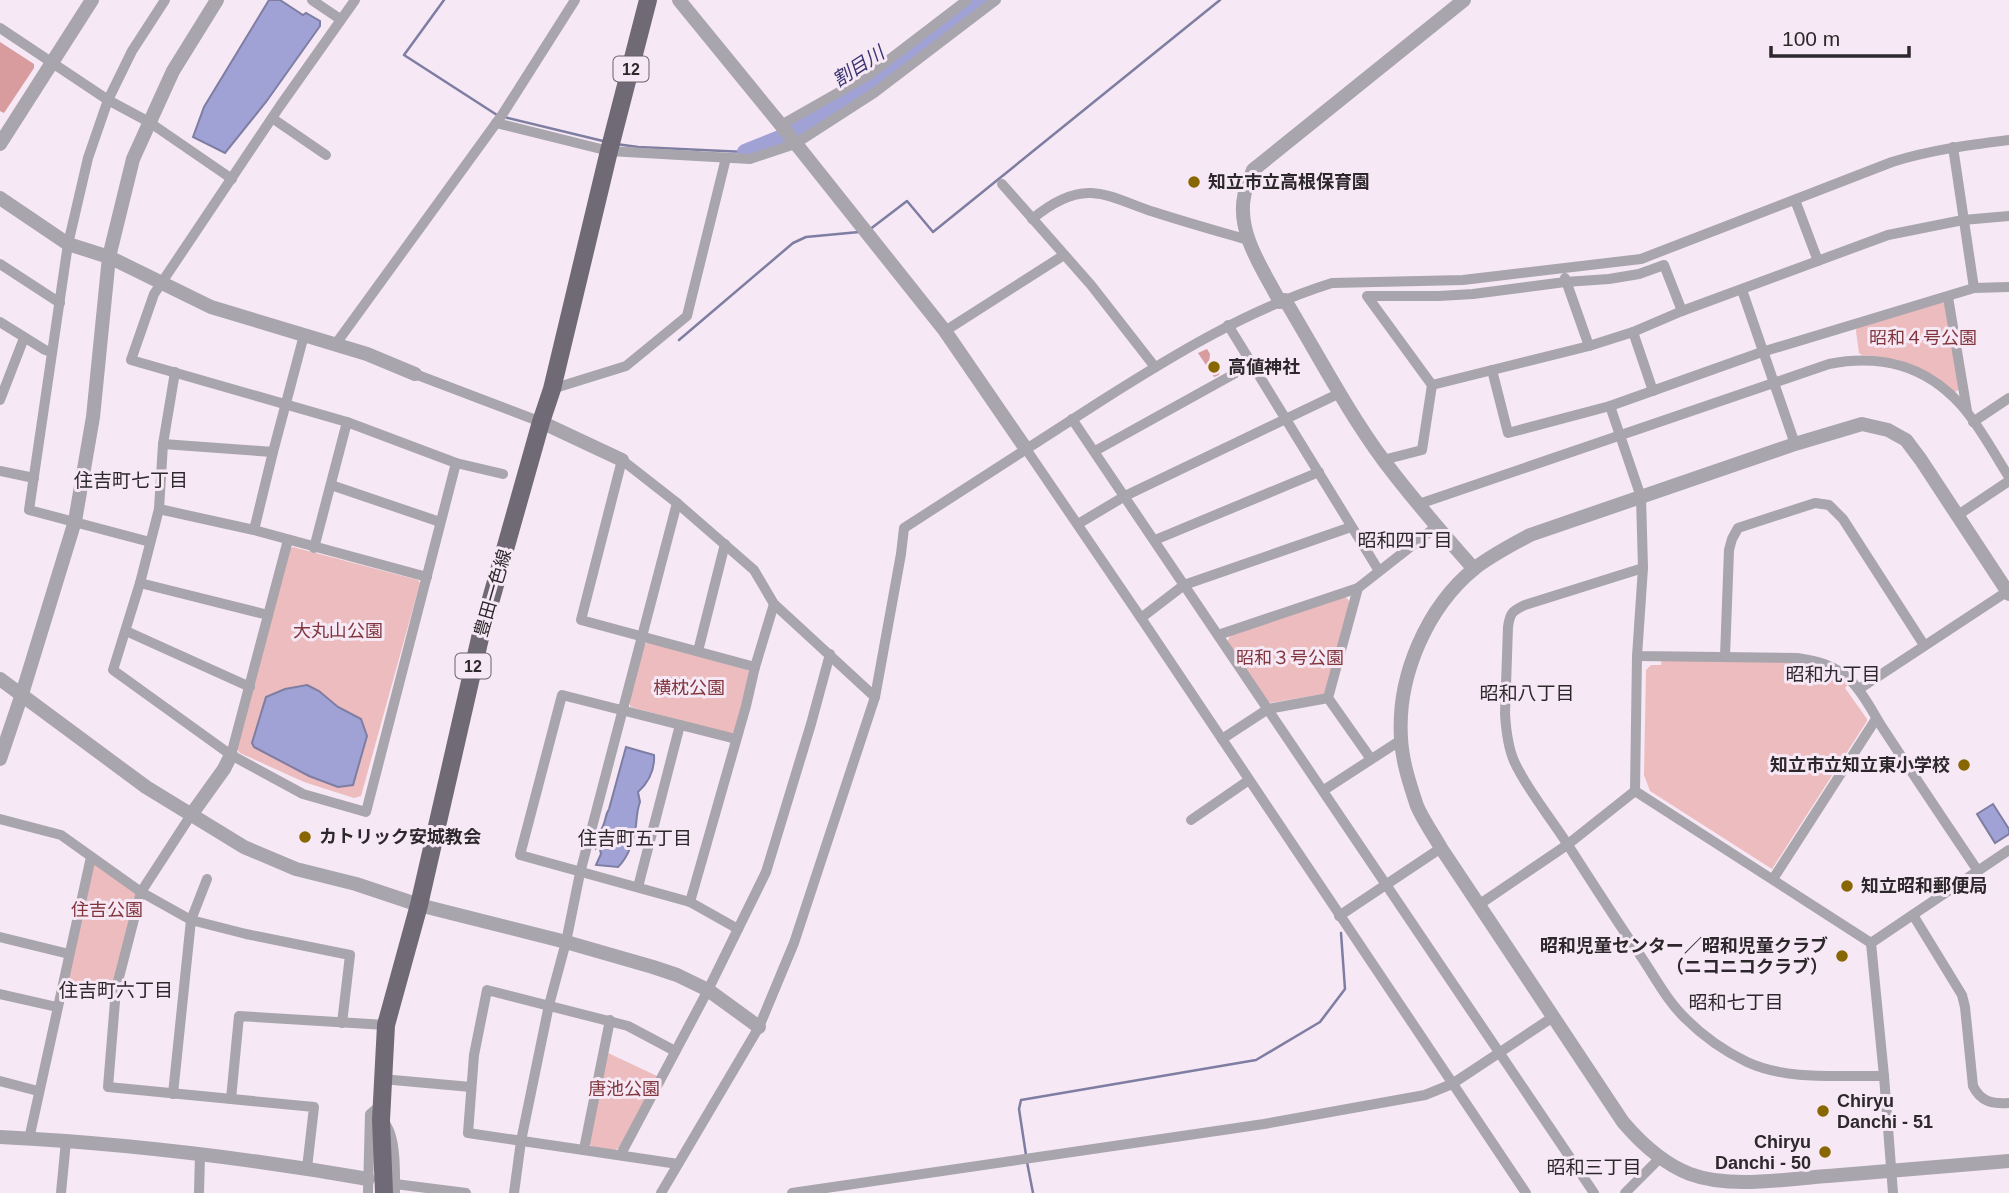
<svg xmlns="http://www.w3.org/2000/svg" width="2009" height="1193" font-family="Arial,'Noto Sans JP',sans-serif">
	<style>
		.green { fill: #ecbcbe }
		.forest { fill: #d89b9e }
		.water { fill: #a0a2d5; stroke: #7e7da2; stroke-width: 2 }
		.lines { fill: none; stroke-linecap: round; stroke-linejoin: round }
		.stream { stroke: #7e7da2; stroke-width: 2.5 }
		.river { stroke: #a0a2d5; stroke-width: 16 }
		.minor { stroke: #a8a5ac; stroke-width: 10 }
		.tertiary { stroke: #a8a5ac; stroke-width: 14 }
		.primary { stroke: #6f6a75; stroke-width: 18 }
		.poi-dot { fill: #886602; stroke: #f6e8f4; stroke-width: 2.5 }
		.labels { text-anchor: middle; stroke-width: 6; stroke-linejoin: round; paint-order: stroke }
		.shield { fill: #f6e8f4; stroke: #696268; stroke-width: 2 }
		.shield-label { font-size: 16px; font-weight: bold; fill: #2d282c }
		.poi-label { font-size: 18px; font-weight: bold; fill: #2d282c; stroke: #f6e8f4; text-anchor: start }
		.park-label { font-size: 18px; fill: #81363e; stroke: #f6e8f4 }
		.street-label { font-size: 18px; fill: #2d282c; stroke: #f6e8f4 }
		.water-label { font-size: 19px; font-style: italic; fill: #383371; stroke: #f6e8f4 }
		.neighbourhood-label { font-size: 19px; fill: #2d282c; stroke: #f6e8f4 }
	</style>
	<rect width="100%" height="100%" fill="#f6e8f4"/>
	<g class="green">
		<polygon points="1943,302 1947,305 1960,389 1955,392 1882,357 1862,355 1859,353 1856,331 1857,327"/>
		<polygon points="293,547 418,580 420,583 361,796 354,798 304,782 240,753 236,748 290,548"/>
		<polygon points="1345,596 1350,602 1327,692 1323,694 1270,703 1268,702 1227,643 1230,635"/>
		<polygon points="648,642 748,670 750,673 734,732 732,734 631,707 629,702 644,645"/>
		<polygon points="1662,659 1796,661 1819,665 1849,683 1845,688 1867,719 1867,721 1772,869 1650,791 1644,775 1646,670 1651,665 1661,665"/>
		<polygon points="93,862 138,893 111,997 64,986"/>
		<polygon points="608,1053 657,1076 619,1148 615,1150 592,1147 589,1143"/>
	</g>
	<g class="forest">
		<polygon points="0,42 34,64 34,68 4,113 0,111"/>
		<polygon points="1207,349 1210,354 1209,362 1212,365 1213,371 1218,370 1220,372 1219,375 1214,377 1198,353"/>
	</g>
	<g class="water">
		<polygon points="269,0 280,0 303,15 306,13 320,21 320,26 266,102 225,153 193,137 204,107"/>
		<polygon points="307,685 319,691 338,707 361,719 367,736 353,785 338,787 309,776 254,747 252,743 266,697 285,689"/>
		<path d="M 626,747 L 654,755 C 655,771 649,782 638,792 L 640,802 C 637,810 637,816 636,825 C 635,838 628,858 618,867 L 596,865 L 601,854 L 599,845 L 596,848 C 596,839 599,834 603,826 C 606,820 605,815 609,809 Z"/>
		<polygon points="1993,804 2009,829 2009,834 1995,843 1977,814"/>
	</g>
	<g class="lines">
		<g class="stream">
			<polyline points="444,0 404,55 497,115"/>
			<polyline points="504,117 603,141"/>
			<polyline points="616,144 638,147 745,152"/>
			<polyline points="869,230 907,201 933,232 1220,0"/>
			<polyline points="679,340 793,243 806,237 859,232"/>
			<polyline points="1026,1155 1019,1109 1021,1100 1256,1060 1320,1022 1345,989 1341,933"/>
			<polyline points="1027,1162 1033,1193"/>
		</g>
		<polyline class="river" points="745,152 780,138 877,82 983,0"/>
		<g class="minor">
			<polyline points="312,0 340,19"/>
			<polyline points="355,0 280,106 154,294 131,360 347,422 456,463 503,474"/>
			<polyline points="0,28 108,100 149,122 232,179"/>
			<polyline points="272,118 326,155"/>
			<polyline points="496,123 609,151 750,159 795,144 874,93 996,0"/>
			<polyline points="781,125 869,75 967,0"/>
			<polyline points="1953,147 1974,288"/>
			<polyline points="1002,184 1091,285 1155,367"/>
			<polyline points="1795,200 1818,261"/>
			<path d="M 1032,219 C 1049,205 1069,192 1091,193 C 1113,194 1133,206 1154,212 C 1185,222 1217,231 1248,240"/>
			<polyline points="0,264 60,303"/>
			<polyline points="1565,278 1589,346"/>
			<polyline points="1742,290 1795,444"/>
			<polyline points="1948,297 1967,411"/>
			<polyline points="0,322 45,350 52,352"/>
			<polyline points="1228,325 1379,571"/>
			<polyline points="945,331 1064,255"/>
			<polyline points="1633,332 1653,391"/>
			<polyline points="335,345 502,115 575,0"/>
			<polyline points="1492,370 1508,433 1610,406 1762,352 1974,288 2009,287"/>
			<polyline points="175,372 163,444 159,509 140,583 113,670 231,755 303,794 366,812 456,463"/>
			<polyline points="415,374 541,422"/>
			<polyline points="1432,385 1367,296 1439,296 1473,294 1565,282 1609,279 1639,274 1664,265 1682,311"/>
			<polyline points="552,389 626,366 687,316 726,158"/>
			<polyline points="0,400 24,338"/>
			<path d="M 1610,406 L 1641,497 L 1643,568 L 1637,656 L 1797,658 C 1817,661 1835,665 1850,680 C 1865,694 1874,716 1886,733 C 1916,779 1947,825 1978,871"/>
			<polyline points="1072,419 1594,1193"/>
			<polyline points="1973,422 2009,398"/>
			<polyline points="163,444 273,452"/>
			<polyline points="1026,449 1141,618 1526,1193"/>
			<polyline points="1095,451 1252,364"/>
			<polyline points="1383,460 1422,450 1432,385 1589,346 1633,332 1682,311 1888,235 1963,220 2009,216"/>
			<polyline points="0,471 34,478"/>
			<polyline points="331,485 440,522"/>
			<path d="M 1419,504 L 1829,364 C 1881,354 1925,365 1961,405 C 1980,426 1994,454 2009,477"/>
			<polyline points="159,509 254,530 427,577"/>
			<polyline points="1958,515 2009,481"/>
			<polyline points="1078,524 1125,496 1340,393"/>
			<polyline points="254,530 273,452 304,335"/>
			<polyline points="1155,540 1319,472"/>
			<polyline points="150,542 29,510 68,244 88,158 108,100 132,51 165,0"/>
			<polyline points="314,548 347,422"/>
			<path d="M 1643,568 L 1525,605 C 1513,611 1510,612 1508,627 L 1505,714 C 1506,730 1508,747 1514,761 C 1526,788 1550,817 1566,842 C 1591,881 1616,920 1642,958 C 1656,979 1668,1002 1686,1019 C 1703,1036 1724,1051 1747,1062 C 1788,1081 1840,1075 1884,1076"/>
			<polyline points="140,583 268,615"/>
			<polyline points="1141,618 1184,585 1351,527"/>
			<polyline points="126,631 250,687"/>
			<polyline points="1218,635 1358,588"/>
			<polyline points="698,651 725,544"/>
			<polyline points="1725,656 1729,550 1732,539 1738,528 1815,503 1829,505 1843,519 1924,645"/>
			<polyline points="755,667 581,620 622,460 677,503 754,570 774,604 875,697"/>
			<polyline points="1859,689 2008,591"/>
			<polyline points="736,739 562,695 520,855 690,902 738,929"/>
			<polyline points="1222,739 1268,709 1328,698"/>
			<polyline points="231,755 288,540"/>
			<polyline points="1371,759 1328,698 1358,588 1437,526"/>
			<polyline points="1324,790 1401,740"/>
			<polyline points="1635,791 1871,943 1884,1076 1893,1193"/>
			<polyline points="1635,791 1637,656"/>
			<polyline points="191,815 141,892 116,989 108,1087 314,1107 307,1168"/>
			<polyline points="0,819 61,835 141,892 191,920 246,934 350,955 342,1023"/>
			<polyline points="1191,820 1249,780"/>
			<polyline points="1773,879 1876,719"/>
			<polyline points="638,887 680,725"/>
			<polyline points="690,902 746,706 755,667 774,604"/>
			<polyline points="1480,904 1567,845 1635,791"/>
			<path d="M 1913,915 L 1962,995 L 1965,1007 L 1973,1086 C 1981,1102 1992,1104 2009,1103"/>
			<polyline points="1339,916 1441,848"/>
			<polyline points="0,937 69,954"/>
			<polyline points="1871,943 2009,850"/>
			<polyline points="0,994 57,1007"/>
			<polyline points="675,1051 628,1026 487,990 474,1055 468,1133 678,1164"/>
			<polyline points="382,1079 471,1087"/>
			<polyline points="0,1081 38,1091"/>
			<polyline points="173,1094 191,920 207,879"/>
			<polyline points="231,1099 239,1016 386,1025"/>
			<path d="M 381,1120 C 397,1130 395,1175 395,1193"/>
			<polyline points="29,1139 91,857"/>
			<polyline points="584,1149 610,1020"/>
			<polyline points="621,1154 708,990 766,872 811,724 830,654"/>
			<polyline points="395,1184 466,1193"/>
			<polyline points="61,1193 66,1141"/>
			<polyline points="199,1193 200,1155"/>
			<polyline points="368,1193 370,1114 382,1104"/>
			<polyline points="514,1193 521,1141 549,1005 566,942 580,873 677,503"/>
			<path d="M 661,1193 L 759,1027 L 794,943 L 875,697 L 901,554 L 904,528 C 970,486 1035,443 1101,401 C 1175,354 1249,309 1332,283 L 1463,280 L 1641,259 L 1892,162 C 1930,150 1969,145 2009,140"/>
			<polyline points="792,1193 1264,1124 1425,1095 1452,1084 1553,1017"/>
			<polyline points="1625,1193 1661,1157"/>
		</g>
		<g class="tertiary">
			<polyline points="679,0 781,125 945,331 1026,449"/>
			<polyline points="0,144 92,0"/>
			<polyline points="0,198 68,244 109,257 211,307 367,354 415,374"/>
			<path d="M 1285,300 C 1317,353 1347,411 1384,461 C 1412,498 1443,534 1474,569"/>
			<path d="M 1280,302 C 1264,271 1237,234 1244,197 C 1245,188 1250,179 1253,170 L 1464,0"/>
			<polyline points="541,422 622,460"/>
			<path d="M 2009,594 L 1921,460 L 1906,440 L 1888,430 L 1862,424 L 1795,444 L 1530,535 C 1511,545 1492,555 1475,568 C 1427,607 1397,676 1401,738 C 1402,761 1410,785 1417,806 C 1423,820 1433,834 1441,848 L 1623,1122 C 1640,1142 1664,1164 1690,1174 C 1730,1189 1786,1179 1828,1176 C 1888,1171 1949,1166 2009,1161"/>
			<polyline points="0,679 146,787 244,847 296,869 356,884 419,905 566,942 653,967 677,975 708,990 759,1027"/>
			<polyline points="0,759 22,694 75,521 93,417 109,257 133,159 173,71 217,0"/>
			<polyline points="191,815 224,769 231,755"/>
			<path d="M 0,1137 C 123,1143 247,1158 368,1179"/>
		</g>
		<polyline class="primary" points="384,1193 381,1120 386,1025 419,905 480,638 541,422 552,389 609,151 648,0"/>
	</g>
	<g class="poi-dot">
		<circle cx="1194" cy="182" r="7"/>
		<circle cx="1214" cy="367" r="7"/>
		<circle cx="1964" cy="765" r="7"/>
		<circle cx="305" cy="837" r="7"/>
		<circle cx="1847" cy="886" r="7"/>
		<circle cx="1842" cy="956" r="7"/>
		<circle cx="1823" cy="1111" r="7"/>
		<circle cx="1825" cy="1152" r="7"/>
	</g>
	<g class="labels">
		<g class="shield">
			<rect x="613.5" y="56.5" width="35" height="25" rx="5"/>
			<rect x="455.5" y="653.5" width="35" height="25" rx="5"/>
		</g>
		<g class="shield-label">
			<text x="631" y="75">12</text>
			<text x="473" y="672">12</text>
		</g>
		<g class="poi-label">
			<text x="1208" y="188">知立市立高根保育園</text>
			<text x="1228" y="373">高値神社</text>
			<text x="1950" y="771" text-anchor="end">知立市立知立東小学校</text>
			<text x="319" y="843">カトリック安城教会</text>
			<text x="1861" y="892">知立昭和郵便局</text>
			<text x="1828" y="952" text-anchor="end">昭和児童センター／昭和児童クラブ<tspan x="1828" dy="21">（ニコニコクラブ）</tspan></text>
			<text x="1837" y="1107">Chiryu<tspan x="1837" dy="21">Danchi - 51</tspan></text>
			<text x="1811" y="1148" text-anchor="end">Chiryu<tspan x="1811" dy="21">Danchi - 50</tspan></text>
		</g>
		<g class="park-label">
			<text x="1923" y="344">昭和４号公園</text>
			<text x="338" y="637">大丸山公園</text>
			<text x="1290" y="664">昭和３号公園</text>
			<text x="689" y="694">横枕公園</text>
			<text x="107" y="916">住吉公園</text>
			<text x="624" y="1095">唐池公園</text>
		</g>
		<g class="street-label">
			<text transform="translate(493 593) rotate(-74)" y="6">豊田一色線</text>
		</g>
		<g class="water-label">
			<text transform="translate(858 66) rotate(-33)" y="7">割目川</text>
		</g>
		<g class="neighbourhood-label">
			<text x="131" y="487">住吉町七丁目</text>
			<text x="1405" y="547">昭和四丁目</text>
			<text x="1833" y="681">昭和九丁目</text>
			<text x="1527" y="700">昭和八丁目</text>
			<text x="635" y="845">住吉町五丁目</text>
			<text x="116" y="997">住吉町六丁目</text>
			<text x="1736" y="1009">昭和七丁目</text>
			<text x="1594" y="1174">昭和三丁目</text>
		</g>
	</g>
	<path d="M1771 46v10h138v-10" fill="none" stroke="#2d282c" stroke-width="3.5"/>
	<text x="1782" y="46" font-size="21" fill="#2d282c" stroke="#f6e8f4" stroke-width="5" paint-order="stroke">100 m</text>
</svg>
